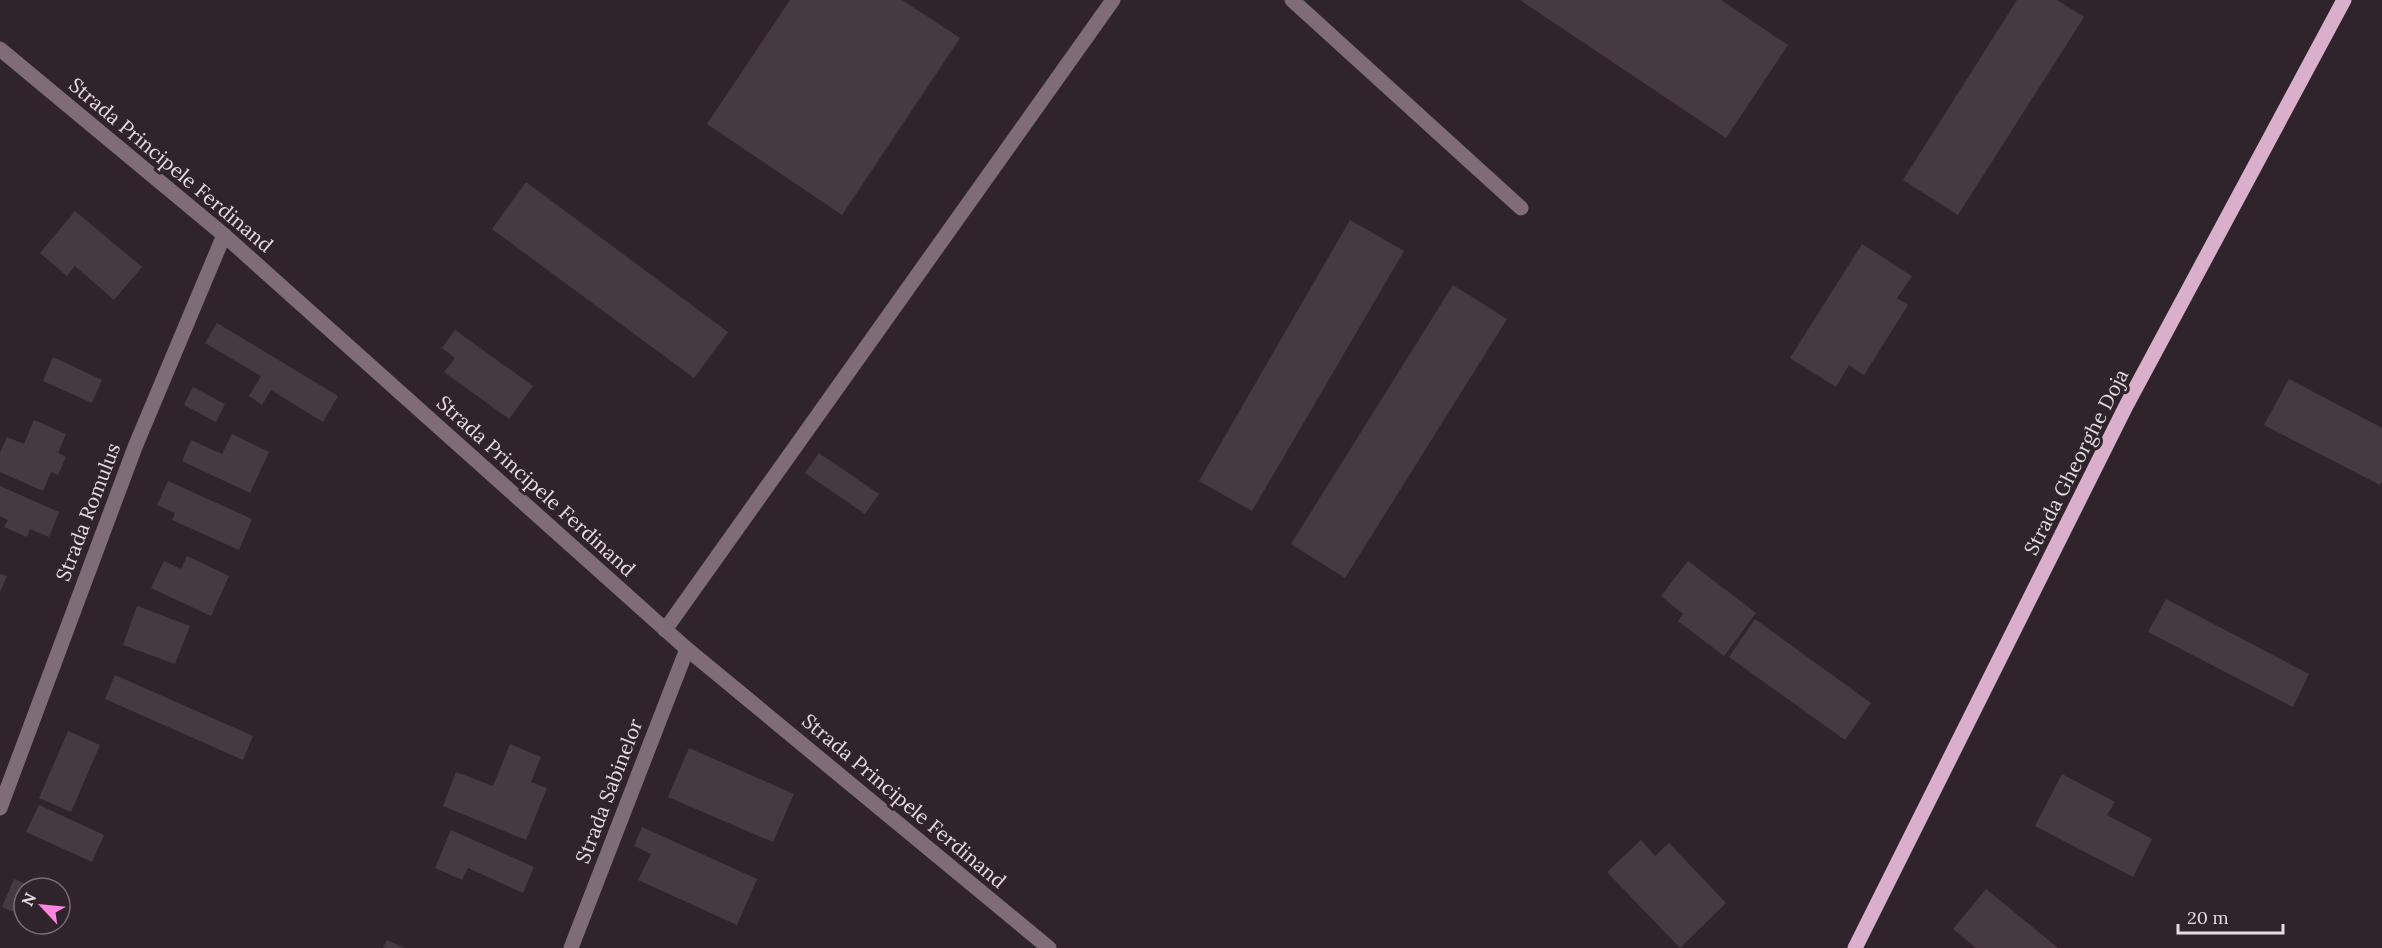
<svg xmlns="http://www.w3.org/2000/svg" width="2382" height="948" font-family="Lora,serif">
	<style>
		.building { fill: #463a42 }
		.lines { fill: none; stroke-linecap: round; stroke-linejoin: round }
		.minor { stroke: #806c79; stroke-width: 15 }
		.major { stroke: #d9afcb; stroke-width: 15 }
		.labels { text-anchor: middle; stroke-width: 6; stroke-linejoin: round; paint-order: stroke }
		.street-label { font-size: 20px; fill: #e4dce1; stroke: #30242c }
	</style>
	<rect width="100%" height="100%" fill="#30242c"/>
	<g class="building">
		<polygon points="790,0 902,0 960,38 842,215 707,124"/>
		<polygon points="1520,0 1721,0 1788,45 1726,138"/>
		<polygon points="2017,0 2057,0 2084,17 1958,215 1903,180"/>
		<polygon points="526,182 728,332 694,378 492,229"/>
		<polygon points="75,211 142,267 114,300 75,266 67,276 40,253"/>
		<polygon points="1350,220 1404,251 1252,511 1199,481"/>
		<polygon points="1862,244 1912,276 1897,298 1908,305 1864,375 1849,365 1836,387 1790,358"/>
		<polygon points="1453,285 1507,319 1345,578 1291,544"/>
		<polygon points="217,323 338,396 323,422 271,390 262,405 249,396 261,376 205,343"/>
		<polygon points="455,330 533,386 509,419 444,372 455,358 442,348"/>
		<polygon points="53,357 102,380 92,403 43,381"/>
		<polygon points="2289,379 2382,428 2382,482 2380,485 2264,425"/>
		<polygon points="193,387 225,404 216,422 184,405"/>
		<polygon points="34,420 66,434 58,453 66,457 58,475 51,472 43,491 0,472 0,453 7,437 24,444"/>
		<polygon points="232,434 269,452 250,493 182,461 191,440 222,454"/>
		<polygon points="819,453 879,494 865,514 805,473"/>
		<polygon points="168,481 252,519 239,550 172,520 175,513 157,505"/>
		<polygon points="0,486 59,512 49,537 30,529 27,537 4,527 8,520 0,516"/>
		<polygon points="187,556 229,576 211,616 151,588 164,561 181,569"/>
		<polygon points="1688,561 1756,613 1724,656 1678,621 1683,614 1661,596"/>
		<polygon points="0,574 7,576 0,592"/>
		<polygon points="2166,599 2309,674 2293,707 2148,632"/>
		<polygon points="137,606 190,626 175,664 123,645"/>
		<polygon points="1755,619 1871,703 1845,740 1729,657"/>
		<polygon points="115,675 253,736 243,760 105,699"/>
		<polygon points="68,731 100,745 71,812 39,798"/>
		<polygon points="510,744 541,757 531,782 547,788 526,840 443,806 456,772 493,786"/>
		<polygon points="689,748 794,794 773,842 668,797"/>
		<polygon points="2062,774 2115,802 2107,815 2152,839 2133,877 2035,826"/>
		<polygon points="39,805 104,835 92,862 26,832"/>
		<polygon points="642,827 757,879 737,925 638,880 651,854 634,846"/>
		<polygon points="451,830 534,867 523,893 468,868 462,880 435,868"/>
		<polygon points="1641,840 1655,856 1669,843 1726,903 1680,948 1607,872"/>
		<polygon points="14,879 35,888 24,888 24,916 2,907"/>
		<polygon points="1986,889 2058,948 1976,948 1953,929"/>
		<polygon points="387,940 405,948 383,948"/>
	</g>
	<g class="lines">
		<g class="minor">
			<polyline points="1292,0 1521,208"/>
			<polyline points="0,49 224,235 687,649 1049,948"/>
			<polyline points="665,630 1113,0"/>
			<polyline points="0,808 135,447 224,235"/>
			<polyline points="571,948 687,649"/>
		</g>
		<polyline class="major" points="1855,948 2126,406 2344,0"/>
	</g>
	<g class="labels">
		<g class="street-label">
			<text transform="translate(171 165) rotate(40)" y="7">Strada Principele Ferdinand</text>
			<text transform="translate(2076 462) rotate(-63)" y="7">Strada Gheorghe Doja</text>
			<text transform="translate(536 486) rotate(42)" y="7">Strada Principele Ferdinand</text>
			<text transform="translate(88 512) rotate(-69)" y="7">Strada Romulus</text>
			<text transform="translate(609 791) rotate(-69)" y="7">Strada Sabinelor</text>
			<text transform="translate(904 801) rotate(40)" y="7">Strada Principele Ferdinand</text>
		</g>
	</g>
	<g transform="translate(42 906) rotate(296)"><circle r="28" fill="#30242c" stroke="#786e74" stroke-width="1.5"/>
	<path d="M0-4.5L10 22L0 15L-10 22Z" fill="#ff85df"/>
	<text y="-9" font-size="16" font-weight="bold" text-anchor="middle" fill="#e4dce1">N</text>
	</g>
	<path d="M2178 924v9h105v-9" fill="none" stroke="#e4dce1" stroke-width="3"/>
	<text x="2187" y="924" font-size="18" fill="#e4dce1" stroke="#30242c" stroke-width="4.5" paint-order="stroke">20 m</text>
</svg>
